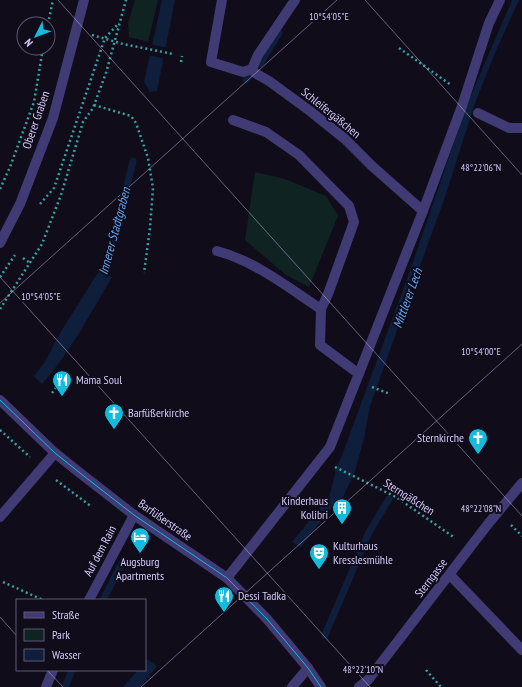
<svg xmlns="http://www.w3.org/2000/svg" width="522" height="687" font-family="'PT Sans Narrow',sans-serif">
	<style>
		.green { fill: #102323 }
		.water { fill: #0f1e3b }
		.pier { fill: #100c1a }
		.lines { fill: none; stroke-linecap: round; stroke-linejoin: round }
		.stream { stroke: #0f1e3b; stroke-width: 7 }
		.path { stroke: #37a1a2; stroke-width: 2.5; stroke-dasharray: 2 3; stroke-linecap: butt }
		.minor { stroke: #413b75; stroke-width: 10 }
		.tram { stroke: #14bbdc; stroke-width: 1 }
		.ticks { fill: none; stroke: #d3cafa; stroke-width: 1; stroke-opacity: 0.45 }
		.labels { text-anchor: middle; stroke-width: 4; stroke-linejoin: round; paint-order: stroke }
		.street-label { font-size: 12px; fill: #d3cafa; stroke: #100c1a }
		.poi-label { font-size: 12px; fill: #d3cafa; stroke: #100c1a; text-anchor: start }
		.water-label { font-size: 13px; font-style: italic; fill: #62a5f1; stroke: #100c1a }
		.ticks-label { font-size: 10px; text-anchor: middle; fill: #d3cafa; stroke: #100c1a; stroke-width: 4; stroke-linejoin: round; paint-order: stroke }
	</style>
	<rect width="100%" height="100%" fill="#100c1a"/>
	<g class="green">
		<polygon points="135,0 158,0 148,42 129,37 128,23"/>
		<polygon points="255,172 285,179 326,196 338,216 309,287 286,275 245,240"/>
	</g>
	<g class="water">
		<polygon points="162,0 175,0 157,91 150,92 144,82"/>
		<polygon points="512,0 519,0 495,53 474,106 443,203 429,241 370,406 364,438 355,471 343,497 336,501 301,547 292,542 329,497 335,474 335,469 341,458 412,265 468,102"/>
		<path d="M 99,271 L 112,277 C 91,312 70,353 42,384 L 34,376 L 45,362 L 60,333 Z"/>
		<polygon points="147,659 157,666 141,687 123,687 138,670 145,670 145,662"/>
	</g>
	<polygon class="pier" points="150,44 168,48 165,59 148,55"/>
	<g class="lines">
		<g class="stream">
			<polyline points="260,64 279,33"/>
			<polyline points="246,80 249,76"/>
			<polyline points="100,282 105,274 133,161"/>
			<polyline points="103,600 122,563"/>
			<polyline points="325,635 369,532 389,499"/>
			<polyline points="65,687 72,670"/>
		</g>
		<g class="path">
			<polyline points="48,24 53,0"/>
			<polyline points="92,35 123,44 173,54"/>
			<polyline points="399,48 451,85"/>
			<polyline points="181,62 182,56"/>
			<polyline points="94,105 131,116 136,123 148,158 153,188 150,228 144,273"/>
			<polyline points="0,189 10,167 34,102 43,48"/>
			<polyline points="40,204 54,188 105,38 119,23"/>
			<polyline points="23,258 30,263"/>
			<polyline points="0,277 15,255"/>
			<polyline points="0,309 42,244 61,195 83,122 93,108 106,73 126,0"/>
			<polyline points="372,387 390,394"/>
			<polyline points="52,393 61,381"/>
			<polyline points="0,430 30,457"/>
			<polyline points="335,467 396,497 455,538"/>
			<polyline points="56,480 92,507"/>
			<polyline points="511,525 522,536"/>
			<polyline points="3,582 43,600"/>
			<polyline points="426,670 441,687"/>
		</g>
		<g class="minor">
			<polyline points="222,0 211,62 243,72 252,69"/>
			<polyline points="252,69 255,73 269,81 310,111 345,139 372,166 423,211"/>
			<polyline points="252,69 258,55 295,0"/>
			<polyline points="478,113 509,128 522,128"/>
			<polyline points="233,120 266,132 299,155 349,206 354,222 328,294 321,309 320,345 359,374"/>
			<polyline points="0,243 20,204 53,118 84,0"/>
			<path d="M 217,251 C 255,261 289,288 321,309"/>
			<polyline points="0,400 55,453 80,473 134,515 227,578 267,619 308,668 321,687"/>
			<polyline points="0,517 55,453"/>
			<polyline points="450,575 522,650"/>
			<polyline points="227,578 330,447 423,211 462,106 489,23 500,0"/>
			<polyline points="89,600 134,515"/>
			<polyline points="46,687 53,670"/>
			<polyline points="292,687 308,668"/>
			<polyline points="359,687 368,680 488,524 522,483"/>
		</g>
		<polyline class="tram" points="0,400 55,453 80,473 134,515 227,578 267,619 308,668 321,687"/>
	</g>
	<path class="ticks" d="M 58,0 L 522,516M 365,0 L 522,175M 0,277 L 370,687M 0,303 L 337,0M 0,617 L 17,636M 47,670 L 63,687M 141,687 L 522,344"/>
	<defs>
		<g id="restaurant-pin" transform="scale(1)"><path d="M0 17L-7.5 6A9.5 9.5 0 1 1 7.5 6Z" fill="#14bbdc" stroke="#100c1a"/><path d="M-5-6h1v4h1v-4h1v4h1v-4h1v5L-1.5 .5V6h-2V.5L-5-1ZM5-6V6H3V1.5H1.5Q1.5-4 5-6Z" fill="#fff"/></g>
		<g id="church-pin" transform="scale(1)"><path d="M0 17L-7.5 6A9.5 9.5 0 1 1 7.5 6Z" fill="#14bbdc" stroke="#100c1a"/><path d="M-1.2-6h2.4v3.5h3.3v2.4h-3.3V6h-2.4V-.1h-3.3v-2.4h3.3Z" fill="#fff"/></g>
		<g id="building-pin" transform="scale(1)"><path d="M0 17L-7.5 6A9.5 9.5 0 1 1 7.5 6Z" fill="#14bbdc" stroke="#100c1a"/><path d="M-4-6H4V6H1V3H-1V6H-4ZM-2.5-4.3h1.7v1.8h-1.7ZM.8-4.3h1.7v1.8H.8ZM-2.5-1h1.7V.8h-1.7ZM.8-1h1.7V.8H.8Z" fill="#fff"/></g>
		<g id="hotel-pin" transform="scale(1)"><path d="M0 17L-7.5 6A9.5 9.5 0 1 1 7.5 6Z" fill="#14bbdc" stroke="#100c1a"/><path d="M-6-4.5h1.5V1H6V5H4.5V3h-9V5H-6ZM-4 0a1.8 1.8 0 1 1 3.6 0ZM.5 0V-2.5h3Q6-2.5 6 0Z" fill="#fff"/></g>
		<g id="theatre-pin" transform="scale(1)"><path d="M0 17L-7.5 6A9.5 9.5 0 1 1 7.5 6Z" fill="#14bbdc" stroke="#100c1a"/><path d="M-5-5.5Q0-4 5-5.5V0Q5 5 0 6Q-5 5-5 0ZM-3.3-2.5H-1v1.5H-3.3ZM1-2.5H3.3v1.5H1ZM-2.8 1Q0 5.5 2.8 1Z" fill="#fff"/></g>
	</defs>
	<g fill-rule="evenodd">
		<use href="#restaurant-pin" x="62" y="380"/>
		<use href="#church-pin" x="114" y="413"/>
		<use href="#church-pin" x="478" y="438"/>
		<use href="#building-pin" x="342" y="508"/>
		<use href="#hotel-pin" x="140" y="537"/>
		<use href="#theatre-pin" x="319" y="553"/>
		<use href="#restaurant-pin" x="224" y="596"/>
	</g>
	<g class="labels">
		<g class="street-label">
			<text transform="translate(331 113) rotate(39)" y="4">Schleifergäßchen</text>
			<text transform="translate(36 120) rotate(-71)" y="4">Oberer Graben</text>
			<text transform="translate(409 497) rotate(32)" y="4">Sterngäßchen</text>
			<text transform="translate(165 520) rotate(35)" y="4">Barfüßerstraße</text>
			<text transform="translate(100 551) rotate(-62)" y="4">Auf dem Rain</text>
			<text transform="translate(431 578) rotate(-53)" y="4">Sterngasse</text>
		</g>
		<g class="poi-label">
			<text x="76" y="384">Mama Soul</text>
			<text x="128" y="417">Barfüßerkirche</text>
			<text x="464" y="442" text-anchor="end">Sternkirche</text>
			<text x="328" y="505" text-anchor="end">Kinderhaus<tspan x="328" dy="14">Kolibri</tspan></text>
			<text x="333" y="550">Kulturhaus<tspan x="333" dy="14">Kresslesmühle</tspan></text>
			<text x="140" y="566" text-anchor="middle">Augsburg<tspan x="140" dy="14">Apartments</tspan></text>
			<text x="238" y="600">Dessi Tadka</text>
		</g>
		<g class="water-label">
			<text transform="translate(114 231) rotate(-75)" y="5">Innerer Stadtgraben</text>
			<text transform="translate(407 298) rotate(-70)" y="5">Mittlerer Lech</text>
		</g>
	</g>
	<g class="ticks-label">
		<text x="329" y="20">10°54'05"E</text>
		<text x="481" y="171">48°22'06"N</text>
		<text x="41" y="300">10°54'05"E</text>
		<text x="481" y="355">10°54'00"E</text>
		<text x="481" y="512">48°22'08"N</text>
		<text x="363" y="673">48°22'10"N</text>
	</g>
	<rect x="16" y="599" width="130" height="72" fill="#100c1a" stroke="#5e5874"/>
	<rect x="24" y="612" width="20" height="6" fill="#413b75" stroke="#5e5874"/>
	<text x="52" y="619" font-size="12" fill="#d3cafa">Straße</text>
	<rect x="24" y="629" width="20" height="12" fill="#102323" stroke="#5e5874"/>
	<text x="52" y="639" font-size="12" fill="#d3cafa">Park</text>
	<rect x="24" y="649" width="20" height="12" fill="#0f1e3b" stroke="#5e5874"/>
	<text x="52" y="659" font-size="12" fill="#d3cafa">Wasser</text>
	<g transform="translate(36 36) rotate(228)"><circle r="19" fill="#100c1a" stroke="#5e5874"/>
	<path d="M0-3L7 15L0 10L-7 15Z" fill="#14bbdc"/>
	<text y="-6" font-size="11" font-weight="bold" text-anchor="middle" fill="#d3cafa">N</text>
	</g>
</svg>
